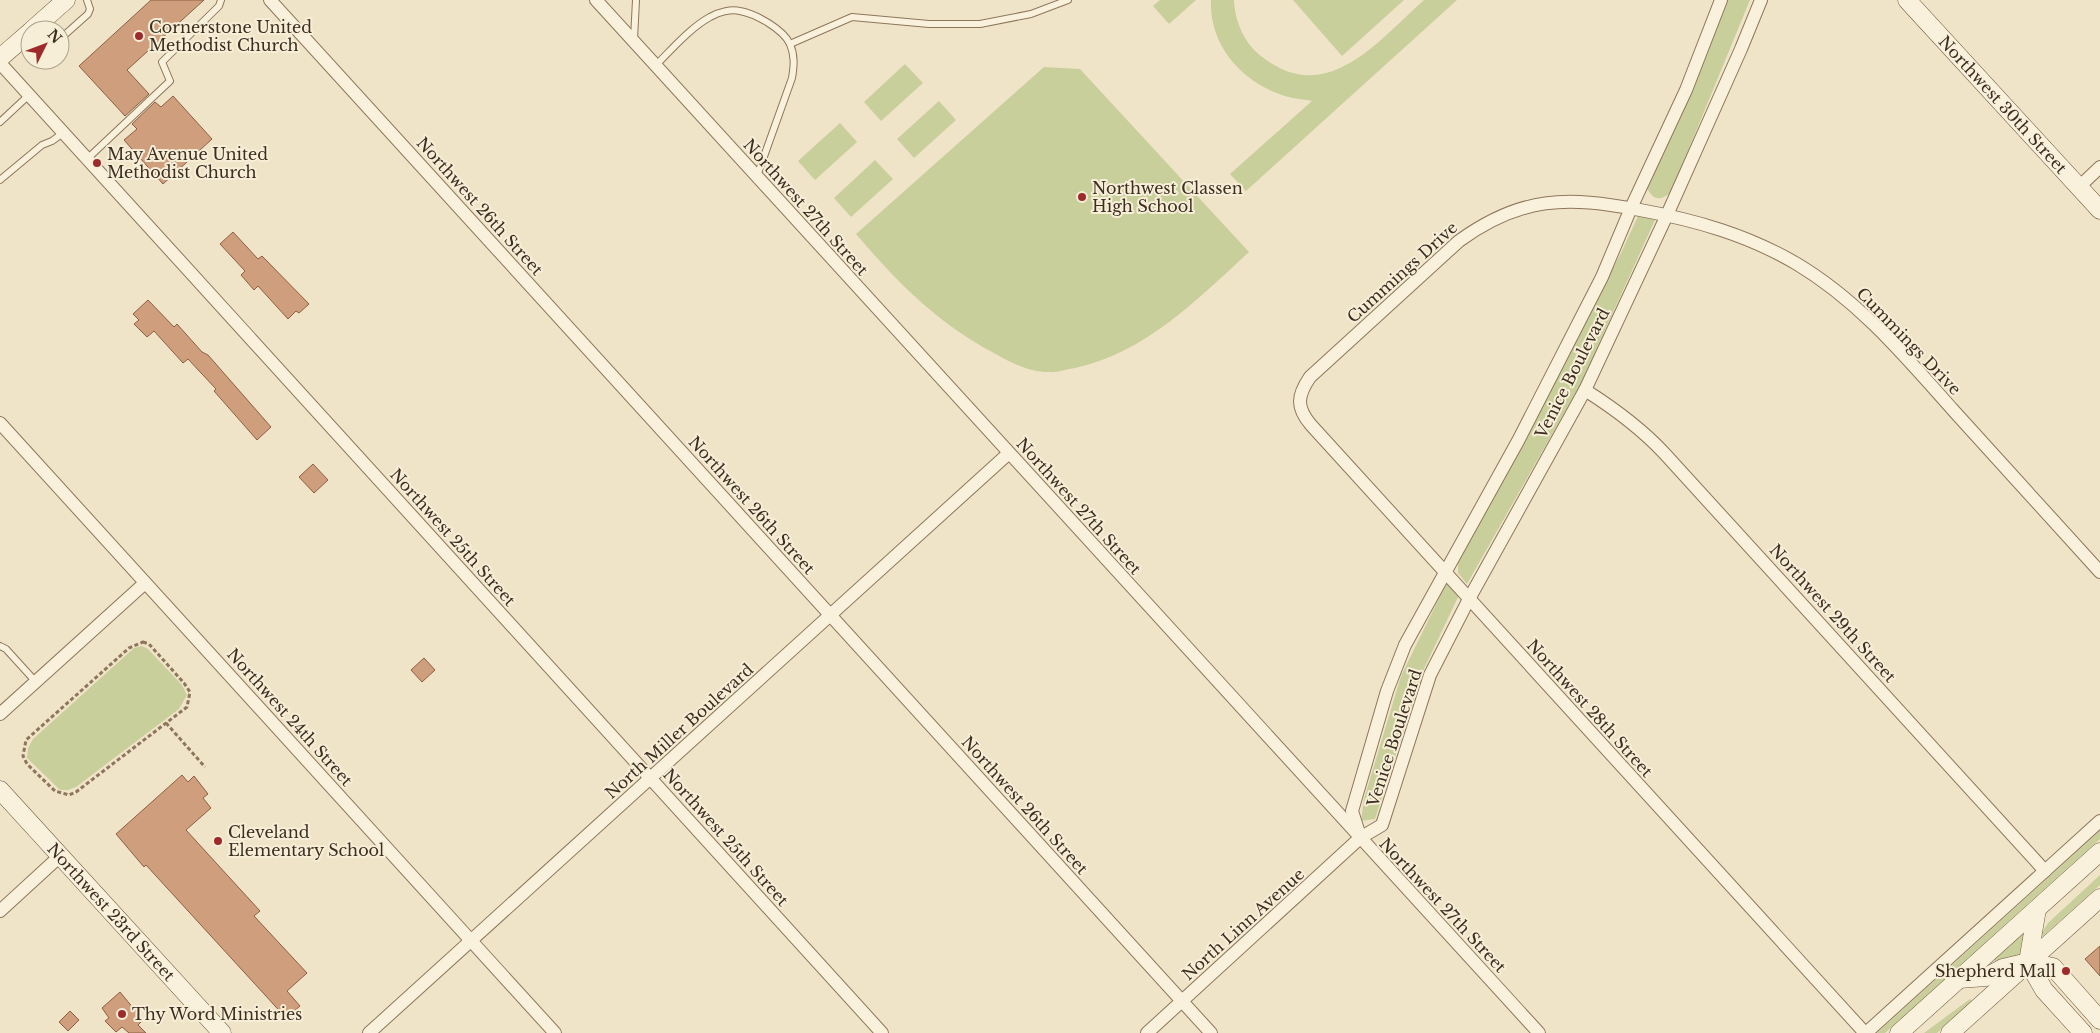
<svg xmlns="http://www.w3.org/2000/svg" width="2100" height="1033" font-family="'Libre Baskerville',serif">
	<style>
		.green { fill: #c9cf9b }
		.building { fill: #cf9f7d; stroke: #8d5f41 }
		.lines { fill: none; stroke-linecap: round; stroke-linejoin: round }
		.lane-casing { stroke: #8d765c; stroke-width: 8 }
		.street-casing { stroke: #8d765c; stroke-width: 14 }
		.secondary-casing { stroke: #6f573f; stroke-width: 19 }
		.path { stroke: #8d765c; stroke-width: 3; stroke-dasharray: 4 2.5; stroke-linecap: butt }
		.lane { stroke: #faf1dc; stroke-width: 6 }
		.street { stroke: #faf1dc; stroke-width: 12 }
		.secondary { stroke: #faf1dc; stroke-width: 18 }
		.poi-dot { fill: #9e2a2b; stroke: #f7eed8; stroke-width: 2 }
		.labels { text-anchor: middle; stroke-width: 4; stroke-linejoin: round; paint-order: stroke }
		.poi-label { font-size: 16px; fill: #3d2e20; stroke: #f7eed8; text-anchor: start }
		.street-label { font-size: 16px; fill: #3d2e20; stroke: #f7eed8 }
	</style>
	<rect width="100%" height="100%" fill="#f0e4c8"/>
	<g class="green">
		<polygon points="1160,0 1196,0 1169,24 1153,6"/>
		<path d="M 1211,0 L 1234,0 C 1235,24 1246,46 1265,59 C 1328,106 1379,40 1424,0 L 1457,0 L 1246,191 L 1230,174 L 1312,101 C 1303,99 1292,99 1282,95 C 1241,81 1209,45 1211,0 Z"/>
		<polygon points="1293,0 1404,0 1342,56"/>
		<path d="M 1728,0 L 1750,0 L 1671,192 C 1659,203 1651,199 1646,185 Z"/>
		<polygon points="905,64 923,83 881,121 864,102"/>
		<path d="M 1044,67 L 1080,69 L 1249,252 C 1198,299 1145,353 1075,368 C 1066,369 1057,373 1049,372 C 1029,372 1009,362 992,352 C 935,321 898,283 856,234 Z"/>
		<polygon points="939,101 956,120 914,158 897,139"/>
		<polygon points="840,123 857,142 815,180 798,161"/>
		<polygon points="875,160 893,179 851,217 834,198"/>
		<polygon points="1638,216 1655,220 1580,385 1467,584 1458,573 1458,562 1620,255"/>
		<polygon points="1447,582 1459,595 1422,673 1375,819 1361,821 1364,799 1401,676"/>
		<polygon points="142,646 148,649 182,685 187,695 179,709 76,787 68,790 60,790 27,758 28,748 33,739 134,648"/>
		<polygon points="2100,831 2100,839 1885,1033 1877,1033"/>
		<polygon points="2100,875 2100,885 2043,936 2041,934 2048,923"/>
		<polygon points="2021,934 2025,935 2021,955 1996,962 1994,959"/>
		<polygon points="1970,999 1972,1001 1937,1033 1924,1033"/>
	</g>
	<g class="building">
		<polygon points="151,0 204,0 127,70 149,94 125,116 79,66"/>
		<polygon points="173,96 212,139 163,184 124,140 137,129 132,124 155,102 161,107"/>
		<polygon points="233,232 258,259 262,256 309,304 299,313 296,311 288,319 258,286 254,290 241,275 245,271 220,244"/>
		<polygon points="148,300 174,327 177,324 202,352 208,355 271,427 257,440 214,391 216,389 188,359 183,363 154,331 147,337 134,324 139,320 133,314"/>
		<polygon points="313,464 328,480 314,493 299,477"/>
		<polygon points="424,658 435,670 422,682 411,670"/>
		<polygon points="182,775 188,782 194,776 208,794 203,798 211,808 186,830 260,911 254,916 307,973 287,991 300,1006 286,1018 146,865 144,867 116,834"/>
		<polygon points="2100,946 2100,976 2085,959"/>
		<polygon points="120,992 143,1020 138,1025 146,1033 129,1033 122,1027 116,1032 105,1021 109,1018 102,1008"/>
		<polygon points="70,1011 79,1020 68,1031 59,1022"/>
	</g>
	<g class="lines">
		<g class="lane-casing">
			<g id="lane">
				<polyline points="60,39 88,14 90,9 87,0"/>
				<polyline points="634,39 636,0"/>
				<polyline points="790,44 852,17 929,24 980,24 1031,14 1068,0"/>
				<path d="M 656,65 C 672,49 690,28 710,17 C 718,12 731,9 740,11 C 756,14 783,29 790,44 C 795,56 794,66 792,78 L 757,176"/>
				<polyline points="0,122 29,95"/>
				<polyline points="87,159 170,81 162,62 219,6 221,0"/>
				<polyline points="0,180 42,145 52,141 63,133"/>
				<polyline points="0,646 6,649 36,682"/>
			</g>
		</g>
		<g class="street-casing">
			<g id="street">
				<polyline points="270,0 1211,1033"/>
				<polyline points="596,0 1539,1033"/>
				<polyline points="0,63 882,1033"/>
				<polyline points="2079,187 2100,167"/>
				<path d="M 1585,390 C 1615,409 1641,428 1665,454 L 2045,871"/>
				<polyline points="0,423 555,1033"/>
				<polyline points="0,714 145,583"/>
				<polyline points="1359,833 1352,811 1387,691 1405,645 1518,441 1602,277 1631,208 1686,90 1721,0"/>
				<polyline points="0,911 60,856"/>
				<polyline points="369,1033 1009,453"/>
				<polyline points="1147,1033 1360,838 1382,825 1430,675 1469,599 1585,390 1667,215 1741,49 1761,0"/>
				<path d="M 1865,1033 L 1311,425 C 1296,407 1297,396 1310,377 L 1459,241 C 1521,196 1567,196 1640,210 C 1695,220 1748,235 1797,264 C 1859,301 1905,356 1953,410 C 2002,464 2051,518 2100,572"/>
				<polyline points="1866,1033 2100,821"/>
			</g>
		</g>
		<g class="secondary-casing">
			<g id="secondary">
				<path id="s1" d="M 1907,0 L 2100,210"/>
				<polyline points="32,30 66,0"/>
				<polyline points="0,58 30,32"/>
				<path id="s2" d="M 0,790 L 222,1033"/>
				<polyline points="2037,909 2028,962 2044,990 2083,1033"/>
				<polyline points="1959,979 1986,977 2003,968 2028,962 2053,967 2100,1020"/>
				<polyline points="1899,1033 2100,852"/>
				<polyline points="1950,1033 2100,898"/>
			</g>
		</g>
		<g class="path">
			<polygon points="143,642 149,644 184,683 190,692 187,707 76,792 69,795 55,791 27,764 23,756 26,740 129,648"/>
			<polyline points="166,723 205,767"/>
		</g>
		<use href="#lane" class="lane"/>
		<use href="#street" class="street"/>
		<use href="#secondary" class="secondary"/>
	</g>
	<g class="poi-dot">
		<circle cx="139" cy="36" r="5"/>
		<circle cx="97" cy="163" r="5"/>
		<circle cx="1082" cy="197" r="5"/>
		<circle cx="218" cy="841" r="5"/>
		<circle cx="2066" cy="971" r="5"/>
		<circle cx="122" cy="1014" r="5"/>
	</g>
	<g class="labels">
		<g class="poi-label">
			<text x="149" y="33">Cornerstone United<tspan x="149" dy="18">Methodist Church</tspan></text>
			<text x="107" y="160">May Avenue United<tspan x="107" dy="18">Methodist Church</tspan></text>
			<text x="1092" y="194">Northwest Classen<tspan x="1092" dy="18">High School</tspan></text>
			<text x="228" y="838">Cleveland<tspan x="228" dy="18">Elementary School</tspan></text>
			<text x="2056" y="977" text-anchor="end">Shepherd Mall</text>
			<text x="132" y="1020">Thy Word Ministries</text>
		</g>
		<g class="street-label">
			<text dy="6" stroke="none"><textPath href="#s1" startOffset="142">Northwest 30th Street</textPath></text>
			<text transform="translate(480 206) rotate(48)" y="6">Northwest 26th Street</text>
			<text transform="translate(806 207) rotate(48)" y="6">Northwest 27th Street</text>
			<text transform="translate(1402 272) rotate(-42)" y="6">Cummings Drive</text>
			<text transform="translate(1909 341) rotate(46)" y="6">Cummings Drive</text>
			<text transform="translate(1572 373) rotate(-63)" y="6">Venice Boulevard</text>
			<text transform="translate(752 505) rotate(48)" y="6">Northwest 26th Street</text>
			<text transform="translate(1079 506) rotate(48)" y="6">Northwest 27th Street</text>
			<text transform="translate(453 537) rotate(48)" y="6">Northwest 25th Street</text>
			<text transform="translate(1833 613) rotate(48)" y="6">Northwest 29th Street</text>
			<text transform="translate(1590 708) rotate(48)" y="6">Northwest 28th Street</text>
			<text transform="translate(290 717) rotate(48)" y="6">Northwest 24th Street</text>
			<text transform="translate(679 731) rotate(-42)" y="6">North Miller Boulevard</text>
			<text transform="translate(1394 738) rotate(-72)" y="6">Venice Boulevard</text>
			<text transform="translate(1025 805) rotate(48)" y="6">Northwest 26th Street</text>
			<text transform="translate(726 837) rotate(48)" y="6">Northwest 25th Street</text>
			<text transform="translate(1443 905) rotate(47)" y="6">Northwest 27th Street</text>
			<text dy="6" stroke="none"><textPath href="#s2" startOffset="165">Northwest 23rd Street</textPath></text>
			<text transform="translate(1243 924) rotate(-42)" y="6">North Linn Avenue</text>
		</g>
	</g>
	<g transform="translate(45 45) rotate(48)"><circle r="24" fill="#f7eed8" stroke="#ada18e"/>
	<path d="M0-4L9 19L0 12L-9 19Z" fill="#9e2a2b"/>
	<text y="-8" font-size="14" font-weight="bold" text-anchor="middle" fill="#3d2e20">N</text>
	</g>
</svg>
